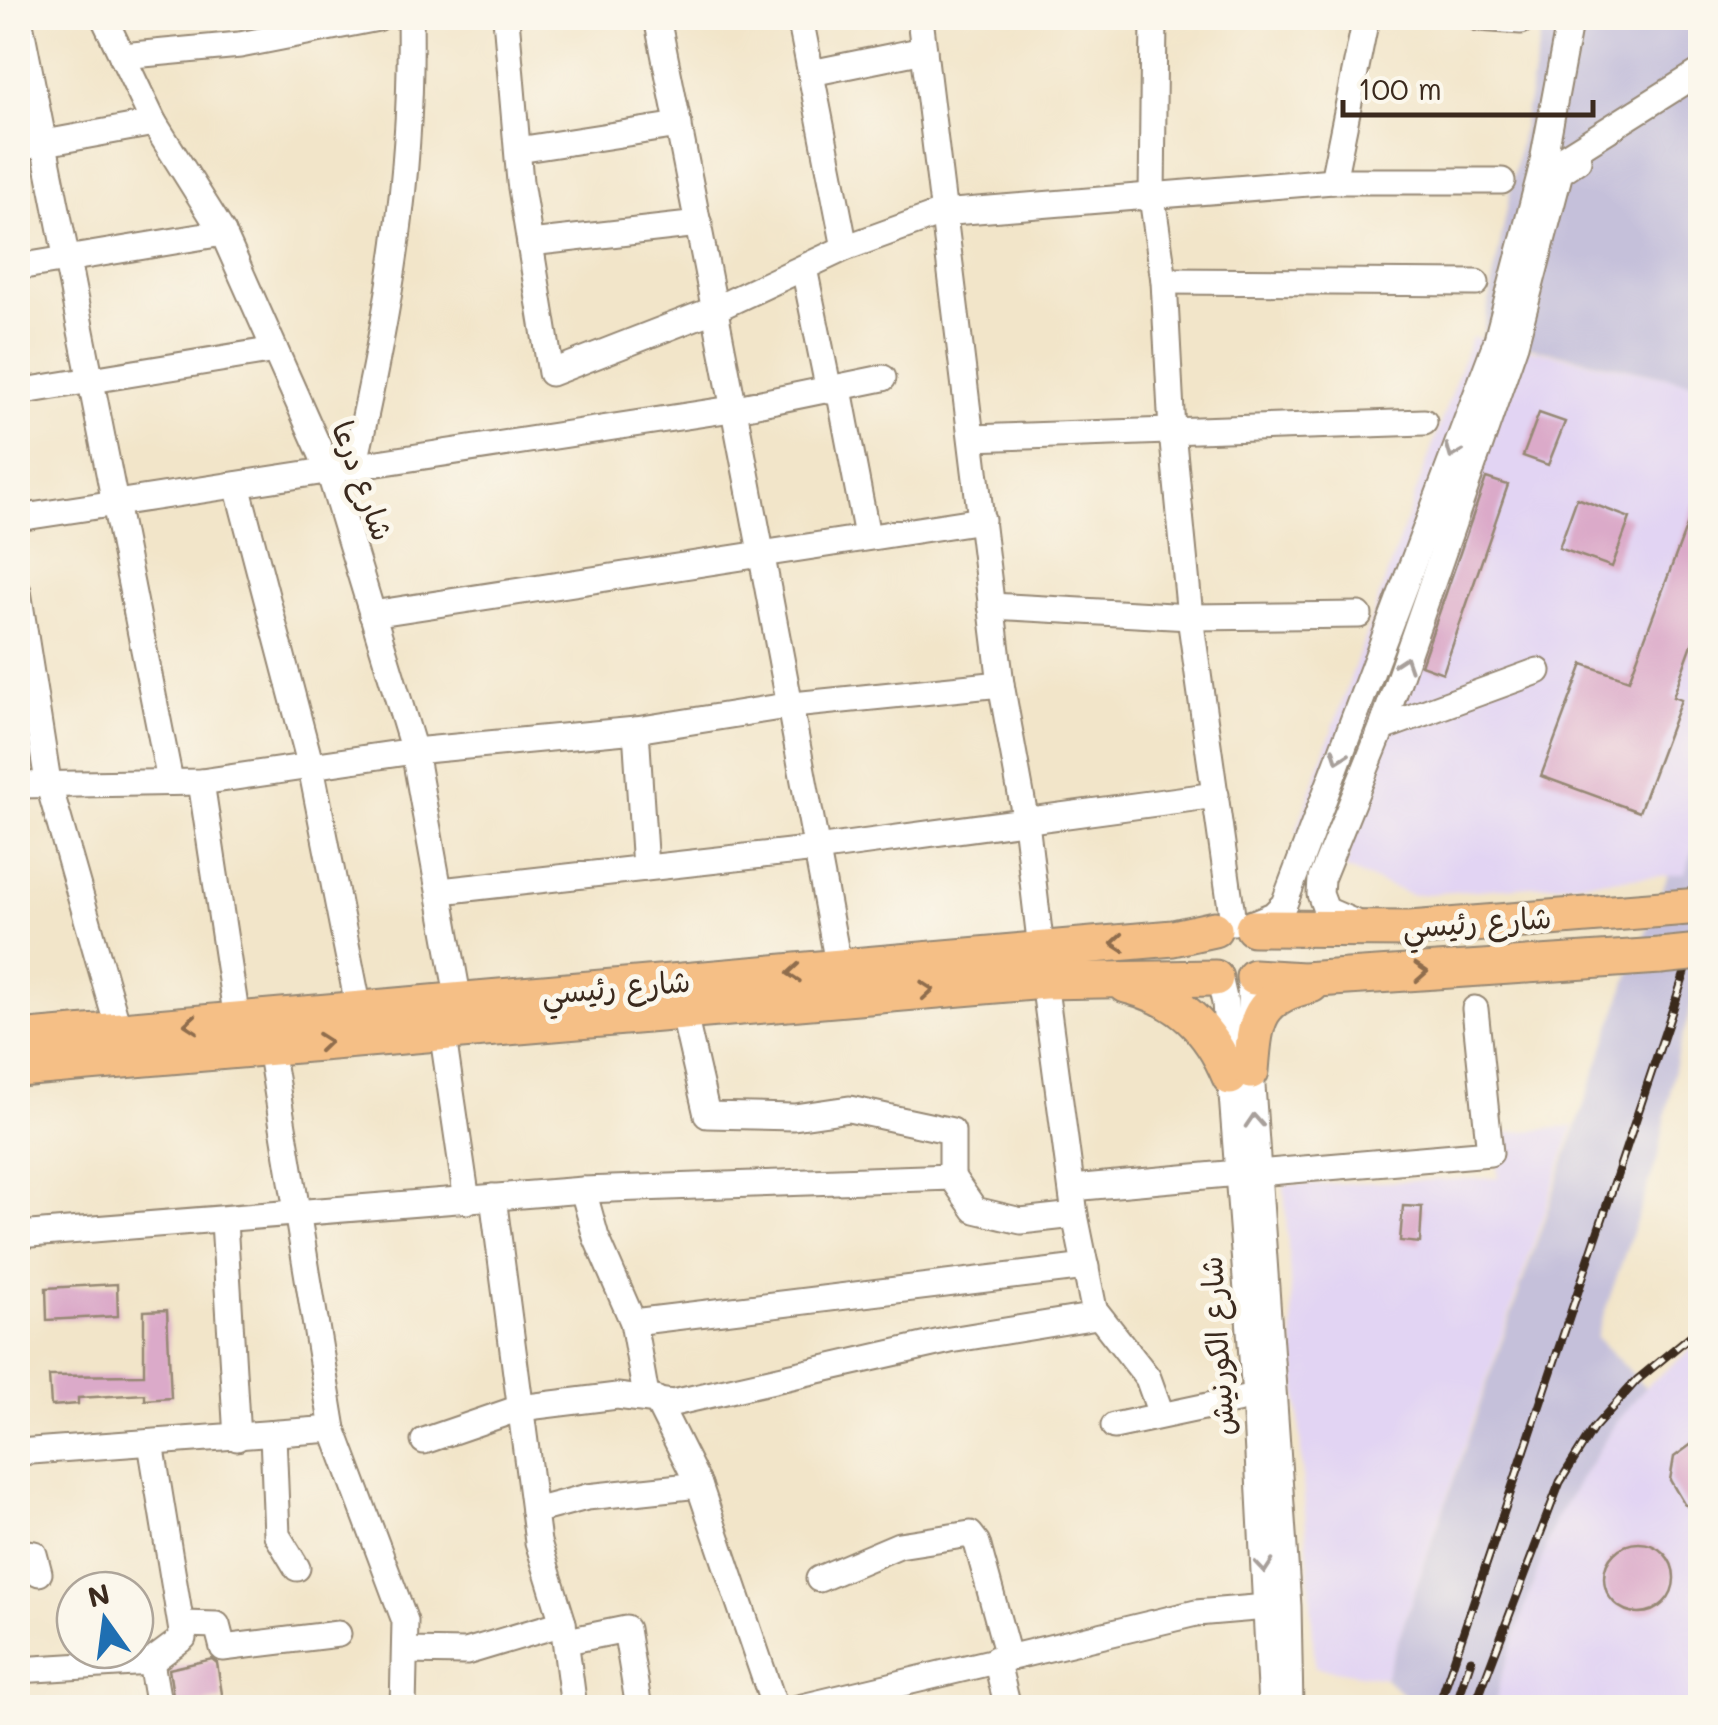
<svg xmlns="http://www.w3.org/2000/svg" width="1718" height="1725" font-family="Mali,'Playpen Sans Arabic',sans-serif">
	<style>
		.built { fill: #e2d4f3 }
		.industrial { fill: #c5c0da }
		.building { fill: #dbaac9 }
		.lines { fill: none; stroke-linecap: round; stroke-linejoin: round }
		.minor-casing { stroke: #968874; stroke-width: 29 }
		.highway-casing { stroke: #968874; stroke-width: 39 }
		.minor { stroke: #fff; stroke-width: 25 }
		.highway { stroke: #f5bf86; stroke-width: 35 }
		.rail-casing { stroke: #3b2a1e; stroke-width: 9 }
		.rail { stroke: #fbf7ec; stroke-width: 5; stroke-dasharray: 15; stroke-linecap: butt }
		.highway-bridge-casing { stroke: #968874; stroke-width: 39; stroke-linecap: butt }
		.highway-bridge { stroke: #f5bf86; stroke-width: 35 }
		.oneway { stroke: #a79f9a }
		.oneway2 { stroke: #8f6d4d }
		.labels { text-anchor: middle; stroke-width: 10; stroke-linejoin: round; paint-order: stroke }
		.street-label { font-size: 30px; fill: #3b2a1e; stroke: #fbf7ec }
	</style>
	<rect width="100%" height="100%" fill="#fbf7ec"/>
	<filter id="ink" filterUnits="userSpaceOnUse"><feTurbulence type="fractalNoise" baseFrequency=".01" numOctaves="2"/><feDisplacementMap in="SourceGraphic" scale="20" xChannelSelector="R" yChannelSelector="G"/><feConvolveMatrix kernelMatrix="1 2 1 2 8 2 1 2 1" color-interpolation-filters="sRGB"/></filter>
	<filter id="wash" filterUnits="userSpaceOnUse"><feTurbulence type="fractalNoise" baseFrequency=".0048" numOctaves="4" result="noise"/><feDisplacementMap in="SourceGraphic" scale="40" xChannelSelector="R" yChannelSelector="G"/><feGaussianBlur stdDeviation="2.25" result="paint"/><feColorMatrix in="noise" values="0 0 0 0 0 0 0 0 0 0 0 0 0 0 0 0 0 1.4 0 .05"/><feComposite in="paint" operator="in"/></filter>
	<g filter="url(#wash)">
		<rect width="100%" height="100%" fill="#f2e5c9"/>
		<g class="built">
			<polygon points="1471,337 1700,384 1700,830 1685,874 1412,895 1345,869 1350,852 1296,832"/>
			<polygon points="1574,1126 1385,1678 1315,1667 1284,1185 1498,1178 1496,1134"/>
			<polygon points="1700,1342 1700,1707 1495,1708 1499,1683 1555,1520 1615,1424 1645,1387"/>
		</g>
		<g class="industrial">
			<polygon points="1544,18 1700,18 1700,384 1482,337"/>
			<polygon points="1700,830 1700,997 1693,1001 1676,1059 1659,1154 1596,1337 1645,1387 1615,1424 1555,1520 1499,1683 1495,1707 1407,1707 1409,1700 1385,1678 1627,981 1668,875 1685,873"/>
		</g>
		<g id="blocks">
			<g class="building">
				<polygon points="1539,413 1565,422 1548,465 1523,456"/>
				<polygon points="1486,478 1508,485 1443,673 1421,665"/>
				<polygon points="1700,491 1700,622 1673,697 1681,700 1639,812 1541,776 1583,664 1629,680"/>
				<polygon points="1577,498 1630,518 1612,567 1559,548"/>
				<polygon points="1403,1206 1422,1207 1420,1243 1400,1241"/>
				<polygon points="117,1284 118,1316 47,1320 46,1288"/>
				<polygon points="167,1310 171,1398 145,1400 145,1394 78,1398 78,1404 51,1406 49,1376 144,1375 144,1311"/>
				<polygon points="1700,1438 1700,1512 1684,1504 1670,1480 1674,1457"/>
				<circle cx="1639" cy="1578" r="35"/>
				<polygon points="212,1659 217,1663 223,1700 175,1708 169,1669"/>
			</g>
		</g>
	</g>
	<g filter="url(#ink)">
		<use href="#blocks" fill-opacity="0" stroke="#968874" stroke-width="2.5"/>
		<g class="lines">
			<g class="minor-casing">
				<g id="minor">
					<polyline points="19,18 170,781"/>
					<polyline points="104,18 154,123 223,233 329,471 414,751 459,1002"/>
					<polyline points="506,18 520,182 551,373 713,310 845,248 941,213 1333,181 1502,181"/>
					<path d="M 657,18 C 721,334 780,652 839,969"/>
					<polyline points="800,18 845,248"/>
					<polyline points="920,18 1001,684 1026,822 1041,949"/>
					<polyline points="1154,18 1152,197 1164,281 1172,431 1190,617 1233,922"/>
					<polyline points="1478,18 1521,21"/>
					<polyline points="122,56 240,45 378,18"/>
					<polyline points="811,73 924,50"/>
					<polyline points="18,148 154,123"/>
					<polyline points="518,150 679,125"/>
					<polyline points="1541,172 1570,18"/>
					<polyline points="1333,181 1366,18"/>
					<polyline points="530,243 699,224"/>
					<polyline points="18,267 223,233"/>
					<polyline points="804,268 829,391"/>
					<polyline points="1164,281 1476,283"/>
					<polyline points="839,389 867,536"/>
					<polyline points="18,392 275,350"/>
					<polyline points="972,438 1424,422"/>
					<path d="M 354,467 C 389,312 413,177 410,18"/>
					<polyline points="237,485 311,767 359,1010"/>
					<polyline points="18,518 732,409 883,378"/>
					<polyline points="18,591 48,782 119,1031"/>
					<polyline points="991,606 1190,617 1359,615"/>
					<polyline points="372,614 982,520"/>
					<polyline points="1382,728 1538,671"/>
					<polyline points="636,730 645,868"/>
					<polyline points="201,782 237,1020"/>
					<polyline points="18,785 201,782 414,751 636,730 793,705 1001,684"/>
					<polyline points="441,891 816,849 1216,795"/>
					<polyline points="1356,923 1326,910 1320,894 1321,879 1382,728 1515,344 1560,172 1578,160"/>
					<polyline points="1251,924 1273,915 1284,904 1497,340 1541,172 1700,72"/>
					<polyline points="1250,980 1251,1071 1288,1606 1290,1708"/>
					<polyline points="1044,981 1075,1215 1094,1309 1148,1378 1161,1414"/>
					<polyline points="1220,981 1225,1003 1255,1396 1271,1708"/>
					<polyline points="683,1010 707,1115 794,1117 849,1109 952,1131 952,1177"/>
					<polyline points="442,1030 467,1201"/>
					<polyline points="270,1048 333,1429 405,1621 403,1708"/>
					<polyline points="1258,1173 1490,1153 1475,1009"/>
					<polyline points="1072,1188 1238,1173"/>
					<polyline points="583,1190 596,1237 633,1322 646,1396"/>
					<polyline points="493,1197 538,1542 563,1623 574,1708"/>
					<polyline points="224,1221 237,1438"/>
					<polyline points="18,1235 583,1190 952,1177 975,1210 1021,1221 1075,1215"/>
					<polyline points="633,1322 1086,1267"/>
					<polyline points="656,1399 699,1485 775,1708"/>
					<polyline points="1114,1426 1255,1396"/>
					<polyline points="273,1435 277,1535 297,1568"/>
					<polyline points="424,1441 520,1408 617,1396 673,1403 950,1340 1097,1316"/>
					<polyline points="18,1452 333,1429"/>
					<polyline points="534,1511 587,1497 699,1485"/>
					<polyline points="18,1552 34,1554 39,1573"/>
					<polyline points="819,1579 899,1545 970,1534 977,1543 1008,1656"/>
					<polyline points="183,1624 217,1625 223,1648 338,1634"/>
					<polyline points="567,1641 626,1629 639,1708"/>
					<polyline points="405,1651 466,1652 563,1623"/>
					<polyline points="996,1659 1008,1708"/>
					<polyline points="151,1662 159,1708"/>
					<polyline points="18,1670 151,1662 183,1638 151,1443"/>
					<polyline points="798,1708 1196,1613 1267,1607"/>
				</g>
			</g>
			<g class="highway-casing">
				<g id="highway">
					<polyline points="1253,928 1410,929 1700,906"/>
					<polyline points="1254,977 1303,980 1660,956"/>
					<path d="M 1126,985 C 1179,998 1210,1028 1230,1077"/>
					<polyline points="18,1039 1173,938 1214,929"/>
					<polyline points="18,1069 1044,981 1215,978"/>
					<path d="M 1251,1071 C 1255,1021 1256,997 1311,985"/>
				</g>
			</g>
			<use href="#minor" class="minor"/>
			<use href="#highway" class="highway"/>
			<g class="rail-casing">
				<g id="rail">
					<polyline points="1438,1708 1700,928"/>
					<polyline points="1455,1708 1471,1660"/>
					<polyline points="1474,1708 1560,1482 1593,1429 1637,1380 1700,1328"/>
				</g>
			</g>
			<use href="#rail" class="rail"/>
			<g class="highway-bridge-casing">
				<polyline id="highway-bridge" points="1660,956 1700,952"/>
			</g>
			<use href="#highway-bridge" class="highway-bridge"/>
		</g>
		<defs><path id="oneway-chevron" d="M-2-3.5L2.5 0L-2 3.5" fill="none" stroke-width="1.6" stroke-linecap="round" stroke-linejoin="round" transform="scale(2.5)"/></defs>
		<g class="oneway">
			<use href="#oneway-chevron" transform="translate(1453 452) rotate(112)"/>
			<use href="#oneway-chevron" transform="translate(1404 663) rotate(-71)"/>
			<use href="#oneway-chevron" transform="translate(1339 756) rotate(110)"/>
			<use href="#oneway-chevron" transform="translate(1254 1121) rotate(-94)"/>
			<use href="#oneway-chevron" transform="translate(1264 1566) rotate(85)"/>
		</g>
		<g class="oneway2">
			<use href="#oneway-chevron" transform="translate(1118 943) rotate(175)"/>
			<use href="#oneway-chevron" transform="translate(1421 972) rotate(-4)"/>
			<use href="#oneway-chevron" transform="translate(794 973) rotate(175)"/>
			<use href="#oneway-chevron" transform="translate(927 990) rotate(-5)"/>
			<use href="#oneway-chevron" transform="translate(191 1024) rotate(175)"/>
			<use href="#oneway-chevron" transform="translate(324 1042) rotate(-6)"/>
		</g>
	</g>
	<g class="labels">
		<g class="street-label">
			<text transform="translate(362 481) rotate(70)" y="10">شارع درعا</text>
			<text transform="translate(1477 923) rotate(-4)" y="10">شارع رئيسي</text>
			<text transform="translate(616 988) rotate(-5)" y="10">شارع رئيسي</text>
			<text transform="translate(1218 1346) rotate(-94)" y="10">شارع الكورنيش</text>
		</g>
	</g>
	<rect width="1718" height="1725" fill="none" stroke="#fbf7ec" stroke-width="60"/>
	<g transform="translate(105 1620) rotate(346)"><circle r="48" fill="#fbf7ec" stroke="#aea59a" stroke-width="2.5"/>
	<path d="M0-8L18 38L0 25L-18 38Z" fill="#1f6fb2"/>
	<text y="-15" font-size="28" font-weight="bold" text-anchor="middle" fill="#3b2a1e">N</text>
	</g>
	<path d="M1343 100v15h250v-15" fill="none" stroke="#3b2a1e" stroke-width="5"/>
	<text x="1358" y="100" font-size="30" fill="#3b2a1e" stroke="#fbf7ec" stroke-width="8" paint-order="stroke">100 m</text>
</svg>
